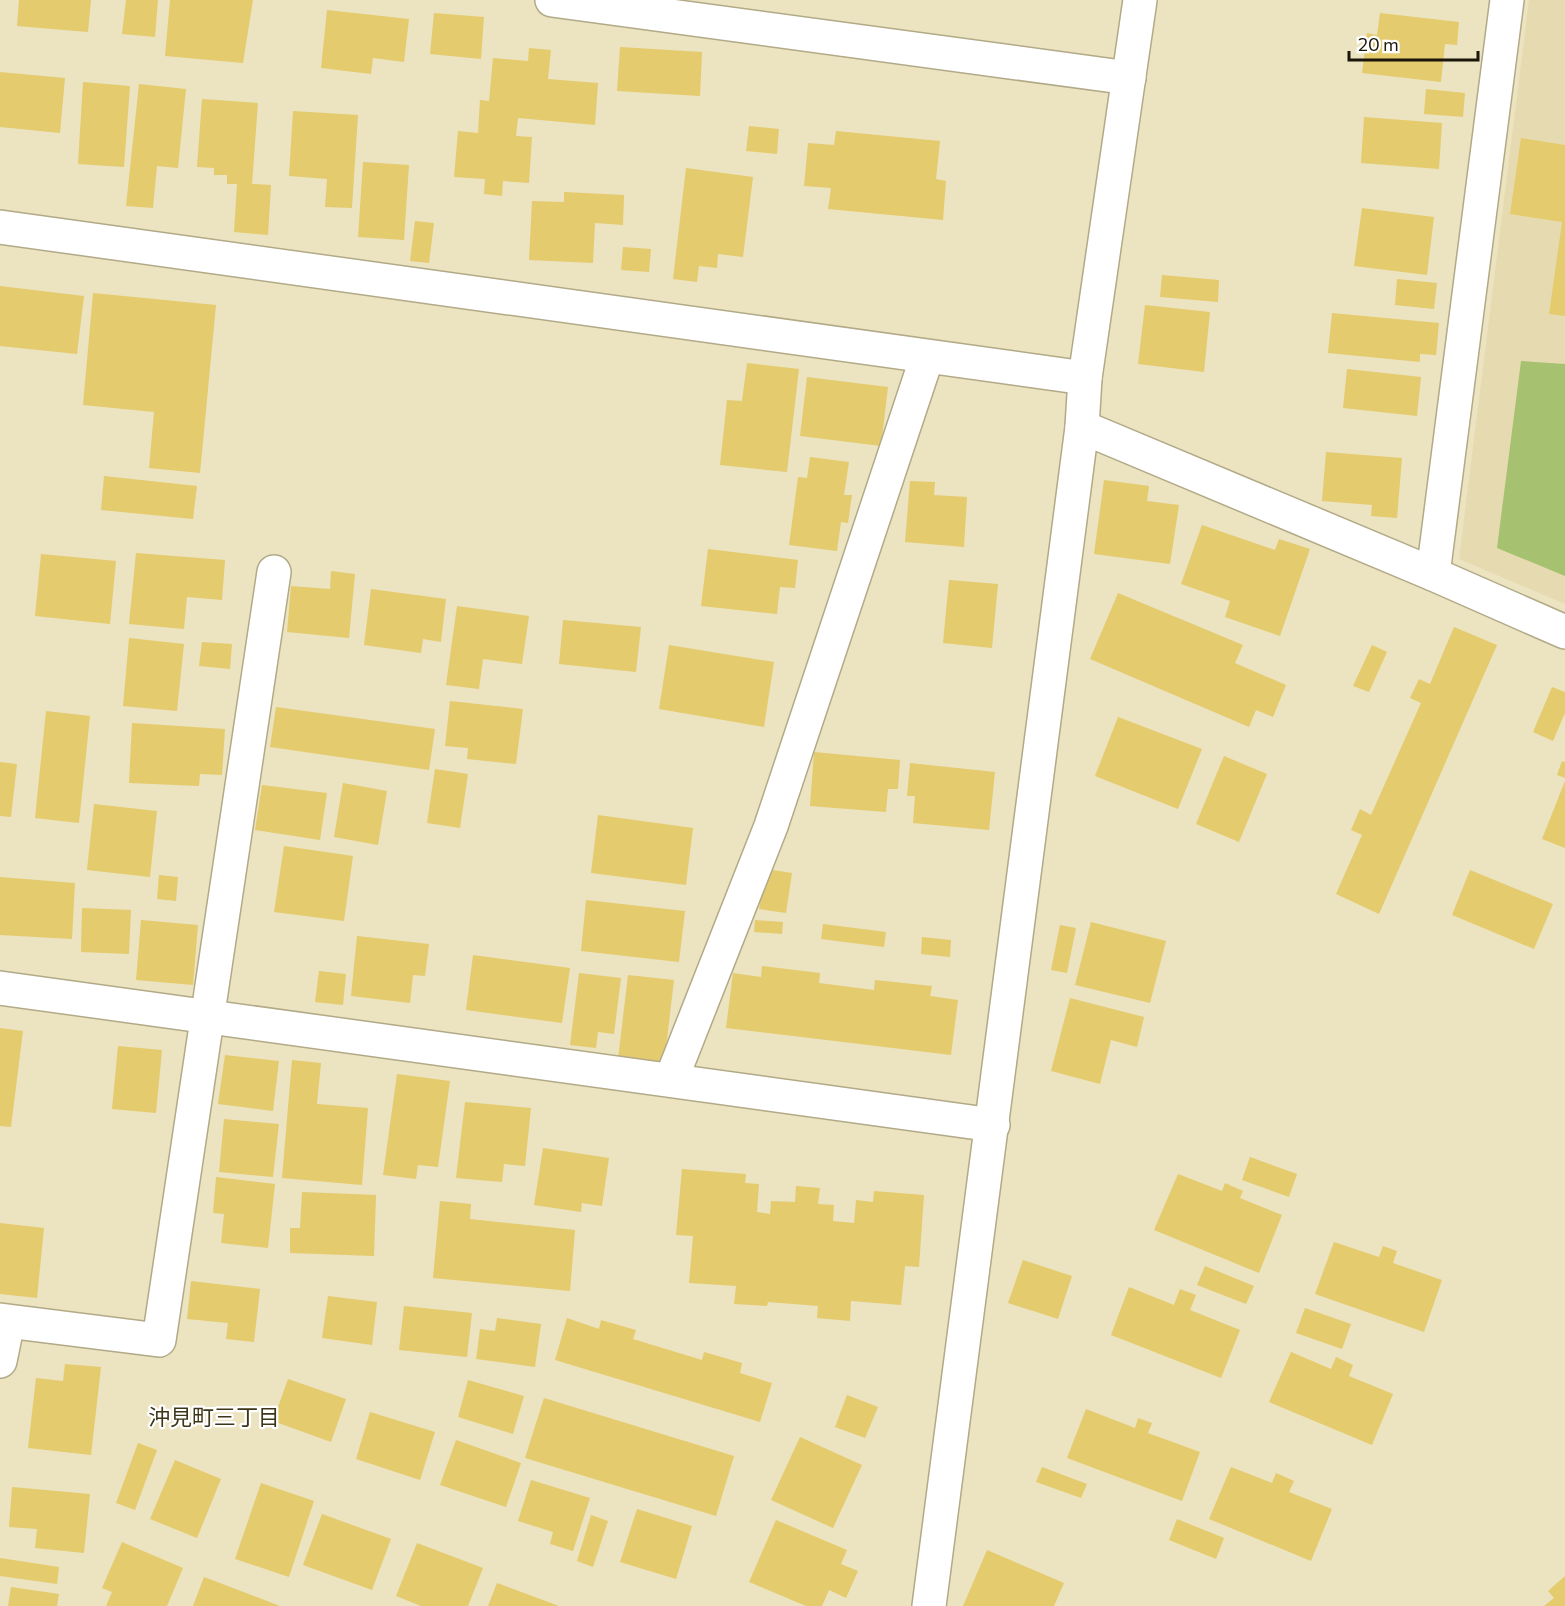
<svg xmlns="http://www.w3.org/2000/svg" width="1565" height="1606" font-family="Commissioner,'Noto Sans JP',sans-serif">
	<style>
		.built { fill: #e6dbb0 }
		.garden { fill: #a6c16f }
		.building { fill: #e4cb6d }
		.lines { fill: none; stroke-linecap: round; stroke-linejoin: round }
		.street-casing { stroke: #b2a987; stroke-width: 36 }
		.street { stroke: #fff; stroke-width: 33 }
		.labels { text-anchor: middle; stroke-width: 4.5; stroke-linejoin: round; paint-order: stroke }
		.neighbourhood-label { font-size: 22px; fill: #3d3517; stroke: #fff }
	</style>
	<rect width="100%" height="100%" fill="#ece3c0"/>
	<polygon class="built" points="1529,0 1565,0 1565,604 1459,559"/>
	<polygon class="garden" points="1521,361 1565,364 1565,576 1497,548"/>
	<g class="building">
		<polygon points="19,0 91,0 88,32 17,26"/>
		<polygon points="126,0 158,0 155,37 122,34"/>
		<polygon points="170,0 253,0 243,63 165,56"/>
		<polygon points="327,10 409,19 404,62 373,58 371,74 321,68"/>
		<polygon points="434,13 484,17 481,59 430,54"/>
		<polygon points="1380,13 1459,22 1457,45 1445,44 1441,82 1362,73 1367,33 1377,35"/>
		<polygon points="620,47 702,52 700,96 617,91"/>
		<polygon points="529,48 551,50 548,79 598,83 595,125 518,118 516,136 532,137 529,183 503,181 502,196 484,194 485,179 454,177 458,131 478,133 480,100 489,101 493,58 528,61"/>
		<polygon points="0,72 65,78 60,133 0,127"/>
		<polygon points="83,82 130,86 124,167 78,164"/>
		<polygon points="139,84 186,89 178,168 157,166 153,208 126,206"/>
		<polygon points="1426,89 1465,93 1463,117 1424,114"/>
		<polygon points="202,99 258,103 252,184 271,185 268,235 234,232 237,184 227,184 227,175 214,175 214,168 197,167"/>
		<polygon points="293,111 358,115 352,208 325,207 327,179 289,176"/>
		<polygon points="1364,117 1442,123 1439,169 1361,163"/>
		<polygon points="749,126 779,129 777,154 746,151"/>
		<polygon points="836,131 940,141 936,179 946,181 943,220 828,209 831,188 804,186 808,143 834,145"/>
		<polygon points="1521,138 1565,145 1565,316 1549,314 1562,222 1510,214"/>
		<polygon points="363,162 409,165 404,240 358,237"/>
		<polygon points="686,168 753,177 743,257 718,254 717,268 699,266 697,282 673,279"/>
		<polygon points="564,192 624,195 623,225 595,223 593,263 529,260 532,201 564,202"/>
		<polygon points="1362,208 1434,217 1427,275 1354,266"/>
		<polygon points="415,221 434,223 429,263 410,261"/>
		<polygon points="623,247 651,249 649,272 621,270"/>
		<polygon points="1162,275 1219,280 1218,302 1160,297"/>
		<polygon points="1397,279 1437,283 1434,309 1395,305"/>
		<polygon points="0,286 84,296 77,354 0,346"/>
		<polygon points="93,293 216,305 200,473 149,468 154,412 83,405"/>
		<polygon points="1145,305 1210,312 1204,372 1138,364"/>
		<polygon points="1332,313 1439,323 1436,355 1420,354 1420,362 1328,353"/>
		<polygon points="747,363 799,369 787,472 720,465 727,400 742,401"/>
		<polygon points="1347,369 1421,377 1417,416 1343,408"/>
		<polygon points="807,377 888,387 881,446 800,436"/>
		<polygon points="1326,452 1402,458 1397,518 1371,516 1372,505 1322,501"/>
		<polygon points="810,457 849,462 844,495 852,495 848,523 841,522 837,551 789,545 798,477 807,478"/>
		<polygon points="104,476 197,486 193,519 101,510"/>
		<polygon points="1104,480 1149,486 1147,501 1179,505 1170,564 1094,554"/>
		<polygon points="910,481 935,482 934,495 967,497 964,547 905,542"/>
		<polygon points="1202,525 1275,550 1279,539 1310,549 1280,636 1225,617 1230,601 1181,584"/>
		<polygon points="708,549 798,560 795,588 780,587 777,614 701,606"/>
		<polygon points="136,553 225,560 222,600 187,597 184,629 129,624"/>
		<polygon points="41,554 116,561 110,624 35,616"/>
		<polygon points="331,571 355,574 349,638 287,632 291,586 330,589"/>
		<polygon points="949,580 998,584 992,648 943,643"/>
		<polygon points="371,589 446,599 441,642 423,639 421,653 364,645"/>
		<polygon points="1118,593 1243,645 1235,663 1286,685 1273,717 1256,710 1249,727 1090,659"/>
		<polygon points="457,606 529,616 522,664 483,659 479,689 446,685"/>
		<polygon points="563,620 641,627 636,672 559,664"/>
		<polygon points="1454,627 1497,645 1379,914 1336,894 1362,835 1351,830 1360,809 1371,815 1421,703 1410,698 1419,679 1430,684"/>
		<polygon points="129,638 184,644 177,711 123,706"/>
		<polygon points="202,642 232,644 230,669 199,666"/>
		<polygon points="669,645 774,662 764,727 659,709"/>
		<polygon points="1372,645 1387,652 1369,692 1353,686"/>
		<polygon points="1552,687 1565,692 1565,713 1553,741 1533,732"/>
		<polygon points="450,701 523,709 516,764 467,759 468,748 445,746"/>
		<polygon points="276,707 435,729 429,770 270,747"/>
		<polygon points="46,711 90,716 79,823 35,818"/>
		<polygon points="1118,717 1202,749 1178,809 1095,776"/>
		<polygon points="132,723 225,729 222,775 200,774 199,786 129,783"/>
		<polygon points="814,752 900,760 898,789 888,789 886,812 810,806"/>
		<polygon points="1224,756 1267,774 1239,842 1196,824"/>
		<polygon points="1562,761 1565,762 1565,778 1557,775"/>
		<polygon points="0,762 17,764 11,817 0,816"/>
		<polygon points="910,763 995,772 989,830 913,823 915,796 907,796"/>
		<polygon points="435,769 468,774 460,828 427,823"/>
		<polygon points="1565,781 1565,848 1542,839"/>
		<polygon points="343,783 387,791 378,845 334,837"/>
		<polygon points="262,785 327,793 320,840 255,830"/>
		<polygon points="94,804 157,811 150,877 87,870"/>
		<polygon points="598,815 693,828 686,885 591,873"/>
		<polygon points="284,846 353,856 344,921 274,912"/>
		<polygon points="766,869 792,873 786,913 759,909"/>
		<polygon points="1470,870 1553,904 1534,949 1452,915"/>
		<polygon points="159,875 178,877 176,901 157,899"/>
		<polygon points="0,877 75,883 72,939 0,935"/>
		<polygon points="586,900 685,911 679,962 581,951"/>
		<polygon points="82,908 131,910 129,954 81,952"/>
		<polygon points="141,920 198,925 193,985 136,980"/>
		<polygon points="755,920 783,922 782,934 754,932"/>
		<polygon points="1091,922 1166,941 1150,1003 1075,985"/>
		<polygon points="823,924 886,932 884,947 821,939"/>
		<polygon points="1060,925 1076,928 1067,973 1051,970"/>
		<polygon points="357,936 429,944 425,976 413,975 410,1003 351,996"/>
		<polygon points="922,937 951,940 950,957 921,954"/>
		<polygon points="473,955 570,968 562,1023 466,1010"/>
		<polygon points="762,966 820,973 819,983 874,990 875,980 932,986 930,996 958,1000 951,1055 726,1028 733,973 761,977"/>
		<polygon points="319,971 346,974 343,1005 315,1002"/>
		<polygon points="579,973 621,978 614,1034 598,1032 596,1048 570,1045"/>
		<polygon points="628,975 674,980 664,1065 618,1059"/>
		<polygon points="1070,998 1144,1017 1137,1047 1111,1040 1100,1084 1051,1071"/>
		<polygon points="0,1028 23,1031 11,1127 0,1126"/>
		<polygon points="118,1046 162,1050 156,1113 112,1109"/>
		<polygon points="225,1055 279,1061 273,1111 218,1104"/>
		<polygon points="292,1060 321,1063 317,1104 368,1108 362,1185 282,1178"/>
		<polygon points="397,1074 450,1081 438,1167 418,1165 416,1179 383,1175"/>
		<polygon points="465,1102 531,1108 525,1166 504,1164 502,1182 456,1178"/>
		<polygon points="224,1119 279,1124 273,1177 219,1172"/>
		<polygon points="543,1148 609,1158 602,1206 582,1203 581,1212 534,1205"/>
		<polygon points="1250,1157 1297,1174 1289,1197 1242,1180"/>
		<polygon points="682,1169 746,1174 745,1183 759,1184 757,1212 770,1214 771,1201 795,1202 796,1186 820,1188 818,1204 834,1205 833,1221 854,1223 856,1200 873,1202 874,1191 924,1195 919,1267 905,1266 901,1305 851,1301 850,1321 817,1318 818,1306 768,1302 767,1306 734,1304 736,1286 689,1283 693,1236 676,1235"/>
		<polygon points="1178,1174 1222,1191 1225,1183 1243,1191 1240,1198 1282,1215 1259,1273 1154,1230"/>
		<polygon points="216,1177 275,1184 268,1248 221,1243 224,1214 213,1213"/>
		<polygon points="302,1192 376,1195 374,1256 290,1253 290,1228 300,1228"/>
		<polygon points="440,1201 471,1204 470,1219 575,1230 570,1291 433,1278"/>
		<polygon points="0,1223 44,1228 37,1298 0,1294"/>
		<polygon points="1334,1242 1379,1257 1383,1246 1397,1251 1393,1263 1442,1280 1424,1332 1315,1294"/>
		<polygon points="1023,1260 1072,1276 1058,1319 1008,1303"/>
		<polygon points="1205,1266 1254,1286 1246,1304 1197,1285"/>
		<polygon points="191,1281 260,1289 254,1342 226,1339 228,1323 187,1319"/>
		<polygon points="1129,1287 1174,1305 1180,1289 1196,1295 1190,1310 1240,1330 1221,1378 1111,1335"/>
		<polygon points="328,1296 377,1302 372,1345 322,1338"/>
		<polygon points="404,1306 472,1313 467,1357 399,1350"/>
		<polygon points="1305,1308 1351,1324 1342,1349 1296,1333"/>
		<polygon points="497,1318 541,1324 535,1367 476,1359 480,1329 495,1331"/>
		<polygon points="567,1318 599,1329 601,1320 636,1330 633,1339 702,1360 704,1352 742,1363 740,1373 772,1383 760,1422 555,1360"/>
		<polygon points="1291,1352 1331,1369 1336,1357 1353,1365 1349,1376 1393,1394 1372,1445 1269,1402"/>
		<polygon points="65,1364 101,1367 91,1455 28,1448 36,1378 63,1381"/>
		<polygon points="288,1379 346,1399 331,1442 273,1421"/>
		<polygon points="468,1380 524,1396 513,1434 458,1417"/>
		<polygon points="847,1395 878,1407 865,1438 835,1427"/>
		<polygon points="544,1398 734,1456 716,1516 525,1458"/>
		<polygon points="1086,1409 1135,1428 1138,1418 1152,1423 1148,1433 1200,1452 1182,1501 1067,1458"/>
		<polygon points="370,1412 435,1432 420,1480 356,1459"/>
		<polygon points="800,1437 862,1465 833,1528 771,1500"/>
		<polygon points="456,1440 521,1463 506,1507 440,1485"/>
		<polygon points="138,1443 157,1450 135,1510 116,1503"/>
		<polygon points="175,1460 221,1479 197,1538 150,1519"/>
		<polygon points="1042,1467 1087,1484 1081,1498 1036,1482"/>
		<polygon points="1231,1467 1272,1483 1276,1473 1294,1481 1289,1492 1332,1509 1311,1561 1209,1519"/>
		<polygon points="531,1480 590,1498 573,1551 550,1544 553,1532 518,1521"/>
		<polygon points="261,1483 314,1501 289,1577 235,1559"/>
		<polygon points="12,1487 90,1494 84,1553 35,1548 37,1529 9,1527"/>
		<polygon points="637,1509 692,1526 676,1579 620,1562"/>
		<polygon points="322,1514 391,1539 372,1590 303,1565"/>
		<polygon points="591,1515 608,1521 593,1567 577,1561"/>
		<polygon points="1177,1519 1224,1538 1216,1559 1169,1540"/>
		<polygon points="776,1520 847,1550 841,1564 858,1571 846,1598 829,1590 822,1606 806,1606 749,1582"/>
		<polygon points="122,1542 183,1568 167,1606 106,1606 112,1592 102,1588"/>
		<polygon points="417,1543 483,1568 468,1606 421,1606 396,1596"/>
		<polygon points="987,1550 1064,1583 1054,1606 963,1606"/>
		<polygon points="0,1558 59,1567 57,1584 0,1576"/>
		<polygon points="1565,1576 1565,1606 1544,1606 1554,1598 1548,1591"/>
		<polygon points="204,1577 280,1606 193,1606"/>
		<polygon points="497,1583 559,1606 488,1606"/>
		<polygon points="11,1587 59,1594 57,1606 8,1606"/>
	</g>
	<g class="lines">
		<g class="street-casing">
			<g id="street">
				<polyline points="552,0 1129,78"/>
				<polyline points="0,227 1085,378"/>
				<polyline points="1082,427 1433,574 1565,632"/>
				<polyline points="1433,574 1507,0"/>
				<polyline points="0,988 993,1125"/>
				<polyline points="671,1080 771,826 927,357"/>
				<polyline points="0,1320 159,1340 274,572"/>
				<polyline points="0,1361 8,1322"/>
				<polyline points="929,1606 1082,427 1085,378 1140,0"/>
			</g>
		</g>
		<use href="#street" class="street"/>
	</g>
	<g class="labels">
		<g class="neighbourhood-label">
			<text x="214" y="1425">沖見町三丁目</text>
		</g>
	</g>
	<path d="M1349 51v9h129v-9" fill="none" stroke="#1a170a" stroke-width="3"/>
	<text x="1358" y="51" font-size="18" fill="#1a170a" stroke="#ffffff" stroke-width="4.5" paint-order="stroke">20 m</text>
</svg>
